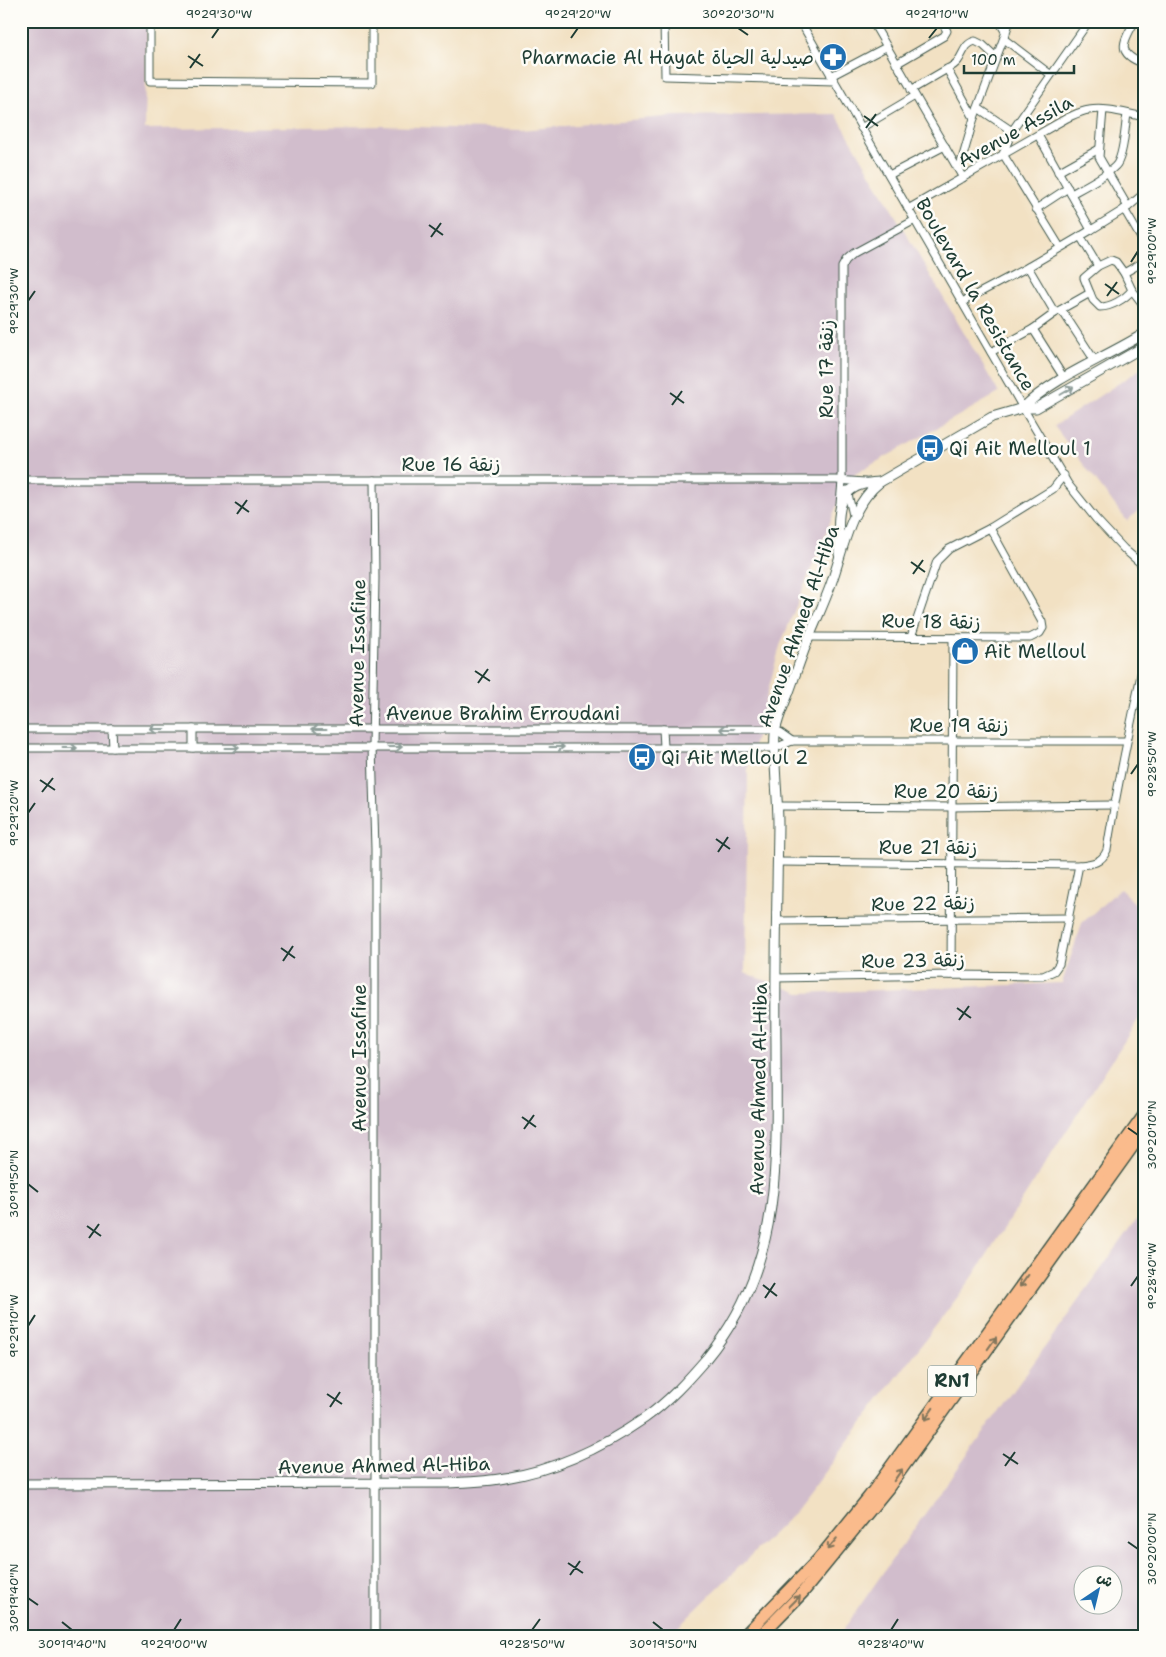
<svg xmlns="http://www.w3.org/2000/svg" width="1166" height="1657" font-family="'Shantell Sans','Playpen Sans Arabic',sans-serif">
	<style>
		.industrial { fill: #d1bdcc; fill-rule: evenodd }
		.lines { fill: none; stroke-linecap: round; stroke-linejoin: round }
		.minor-casing { stroke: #3f5649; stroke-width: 9 }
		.tertiary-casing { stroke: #3f5649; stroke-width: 11 }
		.trunk-casing { stroke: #3f5649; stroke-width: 14 }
		.minor { stroke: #fff; stroke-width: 7 }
		.tertiary { stroke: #fff; stroke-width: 9 }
		.trunk { stroke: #fabb8c; stroke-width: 11 }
		.oneway { stroke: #8f9e9a }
		.oneway2 { stroke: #82765c }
		.ticks { fill: none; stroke: #1f3d34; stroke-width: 2 }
		.labels { text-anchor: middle; stroke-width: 5; stroke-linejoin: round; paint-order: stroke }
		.shield { fill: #fdfcf7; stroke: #62766e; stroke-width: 1 }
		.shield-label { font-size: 18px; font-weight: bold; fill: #1f3d34 }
		.poi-label { font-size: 19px; fill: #1f3d34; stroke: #fdfcf7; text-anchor: start }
		.street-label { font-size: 19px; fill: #1f3d34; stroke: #fdfcf7 }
		.neatline { fill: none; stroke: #1f3d34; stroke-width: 2 }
		.ticks-label { font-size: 12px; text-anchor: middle; fill: #1f3d34 }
	</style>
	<rect width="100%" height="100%" fill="#fdfcf7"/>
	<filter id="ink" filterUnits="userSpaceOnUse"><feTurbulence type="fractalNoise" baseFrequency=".02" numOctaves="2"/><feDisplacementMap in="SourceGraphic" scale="10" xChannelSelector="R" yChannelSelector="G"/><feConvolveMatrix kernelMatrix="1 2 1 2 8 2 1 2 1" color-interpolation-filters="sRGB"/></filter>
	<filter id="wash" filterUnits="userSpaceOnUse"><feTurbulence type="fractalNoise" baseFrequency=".0096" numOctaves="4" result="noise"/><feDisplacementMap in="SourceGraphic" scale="20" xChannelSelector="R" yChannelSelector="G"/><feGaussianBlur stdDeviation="1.12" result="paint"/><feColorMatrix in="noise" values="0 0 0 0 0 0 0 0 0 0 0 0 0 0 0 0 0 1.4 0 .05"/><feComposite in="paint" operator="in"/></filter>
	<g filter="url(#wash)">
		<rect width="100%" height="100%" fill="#f2e1c3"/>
		<g class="industrial">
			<polygon points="21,21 147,21 145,129 382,126 521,130 674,116 836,114 999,393 848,478 780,646 748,767 745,973 800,993 1062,983 1082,923 1120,889 1145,913 1145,1009 972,1278 795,1512 669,1636 21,1636"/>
			<polygon points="1145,366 1145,504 1127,521 1054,426"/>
			<path d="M 1145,1208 L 1145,1636 L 839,1636 L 891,1561 ZM 1084,1574 L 1114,1574 L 1114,1604 L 1084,1604 Z"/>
		</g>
	</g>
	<g filter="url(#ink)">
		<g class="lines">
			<g class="minor-casing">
				<g id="minor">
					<polyline points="150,21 150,81 372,83 372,21"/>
					<polyline points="664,21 665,76 834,81"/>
					<polyline points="800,21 1023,408 1068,484 1096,519 1124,549 1145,567"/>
					<polyline points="872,21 963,178"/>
					<polyline points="999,21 1006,33"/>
					<path d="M 1135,21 C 1123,42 1115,54 1145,64"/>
					<polyline points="802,26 812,21"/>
					<polyline points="1004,39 1050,74"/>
					<polyline points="896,64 944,36 947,31 941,21"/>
					<polyline points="831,76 886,47"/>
					<polyline points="911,90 947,69"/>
					<polyline points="978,108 1012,131"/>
					<polyline points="1103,110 1099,157 1128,207"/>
					<path d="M 974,118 L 947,69 C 951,67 955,65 958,61 C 964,53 964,44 975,41 L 983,45 L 996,57"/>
					<polyline points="861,128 915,96"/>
					<polyline points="1038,135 1091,230"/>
					<polyline points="959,170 974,118 1010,21"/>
					<polyline points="1058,172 1099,149"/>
					<polyline points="889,175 945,146"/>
					<path d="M 1071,194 C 1082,188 1111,173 1117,164 C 1124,153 1125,127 1127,114"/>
					<path d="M 908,209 L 1067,118 C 1074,115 1081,111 1089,110 C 1107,107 1127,114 1145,117"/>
					<polyline points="1036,209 1068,188"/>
					<polyline points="1124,209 1145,245"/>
					<polyline points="1080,236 1098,266"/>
					<polyline points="1060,247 1003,154 1012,131 1089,21"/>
					<polyline points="1028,267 1055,313 1060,310 1065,315 1095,361"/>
					<polyline points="1132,290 1145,307"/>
					<path d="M 1090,293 L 1093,300 L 1100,307 C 1111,307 1125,299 1132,290 L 1124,273 L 1145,261"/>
					<polyline points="962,302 1028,267 1091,230 1128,207 1141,196 1145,189"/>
					<polyline points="1060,310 1090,293 1084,278 1098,266 1111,260 1116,262 1124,273"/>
					<polyline points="1055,313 1033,329 1064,378"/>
					<polyline points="991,352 1033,329"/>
					<polyline points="21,480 836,480 865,482"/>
					<polyline points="374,480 375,578 372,747 375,849 375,1636"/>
					<polyline points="847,490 853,515"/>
					<polyline points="840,504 842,481 842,267 846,260 854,253 915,220"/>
					<polyline points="809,637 1030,638 1040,633 1043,628 1042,622 990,528"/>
					<polyline points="911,637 937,561 949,549 990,528 1053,489 1064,475"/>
					<polyline points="21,729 775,729 792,741"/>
					<polyline points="112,729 113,748"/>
					<polyline points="193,729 193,748"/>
					<polyline points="663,729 664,747"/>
					<polyline points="21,748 775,748 792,741 1126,741"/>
					<polyline points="778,806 952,807 1114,805"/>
					<path d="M 778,862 L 1079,865 C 1092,864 1102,863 1107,850 C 1117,784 1132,720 1145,655"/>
					<polyline points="778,921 1069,918"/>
					<polyline points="951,975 953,638"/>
					<polyline points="776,978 951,975 1043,976 1054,971 1059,964 1079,865"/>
				</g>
			</g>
			<g class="tertiary-casing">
				<g id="tertiary">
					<path d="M 1023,408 C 1053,377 1107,357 1145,333"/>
					<path d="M 839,554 C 839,517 831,483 880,482"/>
					<path d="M 21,1484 L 445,1483 C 465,1482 485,1482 505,1478 C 556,1470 603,1447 645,1418 C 669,1401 687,1381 706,1359 C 785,1263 776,1161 776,1045 C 775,971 777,898 778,824 C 778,794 773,763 775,733 C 777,719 784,705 789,692 C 796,673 802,654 810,635 C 817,618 825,601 831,584 C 844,548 849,507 880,482 L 992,417 L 1023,408 L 1036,408 L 1145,346"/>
				</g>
			</g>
			<g class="trunk-casing">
				<g id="trunk">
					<polyline points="744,1636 818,1560 869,1497 1145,1114"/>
					<polyline points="760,1636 803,1592 888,1488 1145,1129"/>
				</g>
			</g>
			<use href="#minor" class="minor"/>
			<use href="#tertiary" class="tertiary"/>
			<use href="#trunk" class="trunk"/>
		</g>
		<defs><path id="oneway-shaft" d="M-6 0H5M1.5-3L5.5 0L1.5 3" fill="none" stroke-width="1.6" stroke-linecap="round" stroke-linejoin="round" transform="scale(1.25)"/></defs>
		<g class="oneway">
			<use href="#oneway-shaft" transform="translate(1067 391) rotate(-30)"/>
			<use href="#oneway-shaft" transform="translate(157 729) rotate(180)"/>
			<use href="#oneway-shaft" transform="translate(319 729) rotate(180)"/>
			<use href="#oneway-shaft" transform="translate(727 729) rotate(-180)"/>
			<use href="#oneway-shaft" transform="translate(395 747)"/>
			<use href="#oneway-shaft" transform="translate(557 747)"/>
			<use href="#oneway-shaft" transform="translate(70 748)"/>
			<use href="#oneway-shaft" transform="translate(232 748)"/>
		</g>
		<g class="oneway2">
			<use href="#oneway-shaft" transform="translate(1024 1281) rotate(126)"/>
			<use href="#oneway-shaft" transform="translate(992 1343) rotate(-55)"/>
			<use href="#oneway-shaft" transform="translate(929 1414) rotate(125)"/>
			<use href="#oneway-shaft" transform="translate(898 1475) rotate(-55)"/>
			<use href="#oneway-shaft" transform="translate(832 1544) rotate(130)"/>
			<use href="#oneway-shaft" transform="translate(795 1601) rotate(-45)"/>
		</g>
	</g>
	<path class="ticks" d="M 738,28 L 748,35M 212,38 L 219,28M 571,38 L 578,28M 929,38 L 937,28M 188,56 L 203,66M 190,68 L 200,54M 864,116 L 878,126M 866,128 L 876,114M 429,225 L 443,235M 431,237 L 441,223M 1131,262 L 1138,251M 1105,284 L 1119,294M 1107,296 L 1117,282M 28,301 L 35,291M 670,393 L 684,403M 672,405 L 682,391M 235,502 L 249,512M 237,514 L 247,500M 911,562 L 925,572M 913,574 L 923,560M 475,671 L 490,681M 478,683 L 488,669M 1131,774 L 1138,764M 40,780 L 55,790M 42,792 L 53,778M 28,813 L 35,803M 716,839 L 730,849M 718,852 L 728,837M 281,948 L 295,958M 283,961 L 293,946M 957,1008 L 971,1018M 959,1020 L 969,1006M 522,1117 L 536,1127M 1128,1128 L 1138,1135M 524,1129 L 534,1115M 28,1184 L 38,1192M 87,1226 L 101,1236M 89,1238 L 99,1224M 763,1285 L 777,1296M 1131,1286 L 1138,1276M 765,1298 L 775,1283M 28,1326 L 35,1315M 327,1394 L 342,1404M 330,1407 L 340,1392M 1003,1454 L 1018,1464M 1005,1466 L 1015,1452M 1128,1542 L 1138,1549M 568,1563 L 583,1573M 570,1575 L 580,1561M 28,1598 L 38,1605M 62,1622 L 72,1630M 653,1622 L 663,1630M 174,1630 L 181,1619M 532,1630 L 540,1619M 891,1630 L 898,1619"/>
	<defs>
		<g id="pharmacy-disc" transform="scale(1.4375)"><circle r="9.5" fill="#1f6fb2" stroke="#fdfcf7"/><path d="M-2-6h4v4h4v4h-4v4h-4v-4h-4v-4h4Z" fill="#fff"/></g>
		<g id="bus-disc" transform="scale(1.4375)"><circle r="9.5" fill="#1f6fb2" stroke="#fdfcf7"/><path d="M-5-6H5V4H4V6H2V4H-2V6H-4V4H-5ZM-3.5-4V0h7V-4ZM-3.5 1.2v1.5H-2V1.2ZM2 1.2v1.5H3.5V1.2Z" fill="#fff"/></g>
		<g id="shop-disc" transform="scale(1.4375)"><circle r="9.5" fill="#1f6fb2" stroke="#fdfcf7"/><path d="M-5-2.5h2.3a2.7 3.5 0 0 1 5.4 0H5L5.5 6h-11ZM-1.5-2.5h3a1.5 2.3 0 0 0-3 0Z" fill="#fff"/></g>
	</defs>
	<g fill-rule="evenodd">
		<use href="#pharmacy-disc" x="833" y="57"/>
		<use href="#bus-disc" x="930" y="448"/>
		<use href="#shop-disc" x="965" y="651"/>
		<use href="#bus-disc" x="642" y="757"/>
	</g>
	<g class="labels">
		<rect class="shield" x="928" y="1365.5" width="48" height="31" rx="4"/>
		<g class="shield-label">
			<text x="952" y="1387">RN1</text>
		</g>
		<g class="poi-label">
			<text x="814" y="64" text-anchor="end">Pharmacie Al Hayat صيدلية الحياة</text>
			<text x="949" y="455">Qi Ait Melloul 1</text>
			<text x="984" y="658">Ait Melloul</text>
			<text x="661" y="764">Qi Ait Melloul 2</text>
		</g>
		<g class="street-label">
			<text transform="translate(1015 131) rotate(-29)" y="7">Avenue Assila</text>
			<text transform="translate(976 294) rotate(60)" y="7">Boulevard la Resistance</text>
			<text transform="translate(826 369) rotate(-90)" y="7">Rue 17 زنقة</text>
			<text x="451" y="471">Rue 16 زنقة</text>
			<text transform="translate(931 621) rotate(1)" y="7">Rue 18 زنقة</text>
			<text transform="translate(798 626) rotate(-71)" y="7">Avenue Ahmed Al-Hiba</text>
			<text transform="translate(357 653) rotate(-89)" y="7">Avenue Issafine</text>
			<text x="503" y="720">Avenue Brahim Erroudani</text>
			<text x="959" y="732">Rue 19 زنقة</text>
			<text x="946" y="798">Rue 20 زنقة</text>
			<text x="928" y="854">Rue 21 زنقة</text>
			<text transform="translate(923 903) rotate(-1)" y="7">Rue 22 زنقة</text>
			<text transform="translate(913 960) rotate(-1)" y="7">Rue 23 زنقة</text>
			<text transform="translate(359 1058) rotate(-90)" y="7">Avenue Issafine</text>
			<text transform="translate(758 1089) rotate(-89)" y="7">Avenue Ahmed Al-Hiba</text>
			<text transform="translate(384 1465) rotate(-1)" y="7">Avenue Ahmed Al-Hiba</text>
		</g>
	</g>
	<rect width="1166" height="1657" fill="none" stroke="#fdfcf7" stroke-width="55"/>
	<g transform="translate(1098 1590) rotate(35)"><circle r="24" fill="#fdfcf7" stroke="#a4b0a9"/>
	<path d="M0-4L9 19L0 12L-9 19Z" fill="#1f6fb2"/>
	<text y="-8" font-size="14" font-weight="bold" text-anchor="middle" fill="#1f3d34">ش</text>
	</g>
	<path d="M964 65v8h110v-8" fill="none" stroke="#1f3d34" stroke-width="2.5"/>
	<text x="971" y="65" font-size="15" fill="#1f3d34" stroke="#fdfcf7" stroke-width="4" paint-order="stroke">100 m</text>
	<rect x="28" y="28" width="1110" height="1602" class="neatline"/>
	<g class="ticks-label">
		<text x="219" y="18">9°29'30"W</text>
		<text x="578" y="18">9°29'20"W</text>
		<text x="738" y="18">30°20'30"N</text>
		<text x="937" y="18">9°29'10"W</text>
		<text transform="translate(1152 251) rotate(-90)" y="4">9°29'00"W</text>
		<text transform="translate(14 301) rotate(-90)" y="4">9°29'30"W</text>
		<text transform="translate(1152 764) rotate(-90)" y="4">9°28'50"W</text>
		<text transform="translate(14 813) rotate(-90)" y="4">9°29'20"W</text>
		<text transform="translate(1152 1135) rotate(-90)" y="4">30°20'10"N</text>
		<text transform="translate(14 1184) rotate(-90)" y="4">30°19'50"N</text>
		<text transform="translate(1152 1276) rotate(-90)" y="4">9°28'40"W</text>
		<text transform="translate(14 1326) rotate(-90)" y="4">9°29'10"W</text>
		<text transform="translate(1152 1549) rotate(-90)" y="4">30°20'00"N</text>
		<text transform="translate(14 1598) rotate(-90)" y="4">30°19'40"N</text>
		<text x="72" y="1648">30°19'40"N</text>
		<text x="174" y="1648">9°29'00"W</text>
		<text x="532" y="1648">9°28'50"W</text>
		<text x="663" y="1648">30°19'50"N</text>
		<text x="891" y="1648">9°28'40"W</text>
	</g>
</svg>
